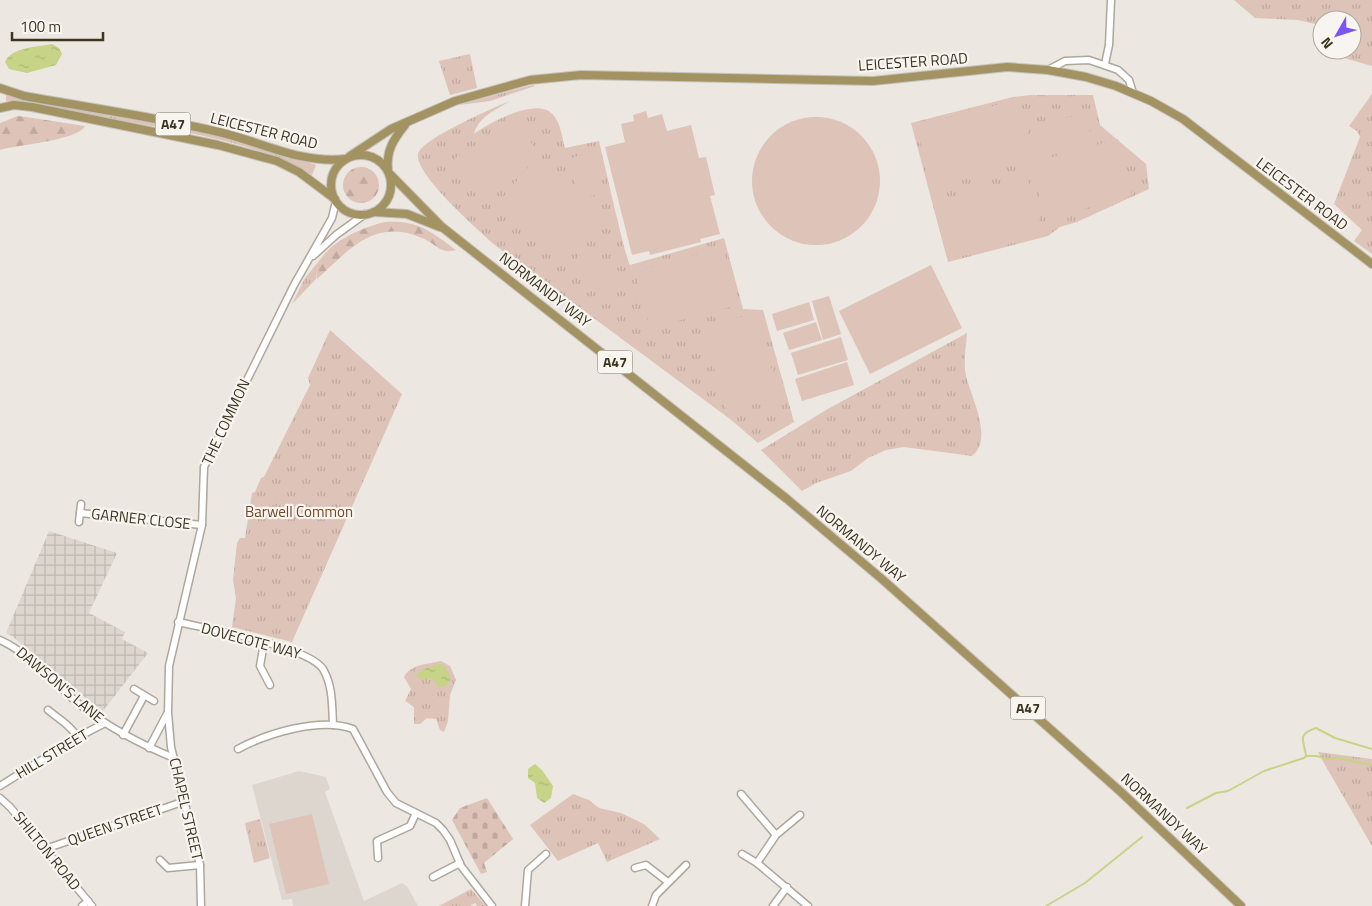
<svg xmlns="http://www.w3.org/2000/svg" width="1372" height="906" font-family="'Titillium Web',sans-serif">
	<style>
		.built { fill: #dcd6cf }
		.industrial { fill: url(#industrial-grid) }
		.grass { fill: url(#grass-tufts) }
		.forest { fill: url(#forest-firs) }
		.cemetery { fill: url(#cemetery-stones) }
		.garden { fill: #dec3b8 }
		.water { fill: url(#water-ripples) }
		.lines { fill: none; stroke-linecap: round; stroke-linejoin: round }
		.stream { stroke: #c7d386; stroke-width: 2 }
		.minor-casing { stroke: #ada79c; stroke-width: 9 }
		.major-casing { stroke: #c5c2bc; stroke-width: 10 }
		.minor { stroke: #fff; stroke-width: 6 }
		.major { stroke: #a39363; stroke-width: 8 }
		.labels { text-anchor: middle; stroke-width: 4.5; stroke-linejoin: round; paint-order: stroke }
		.shield { fill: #f8f5f1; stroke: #756f5f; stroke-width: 1 }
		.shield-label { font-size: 14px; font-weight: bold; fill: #3d3520 }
		.street-label { font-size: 15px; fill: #3d3520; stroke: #f8f5f1 }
		.park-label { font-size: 15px; fill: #754729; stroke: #f8f5f1 }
	</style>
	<defs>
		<pattern id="industrial-grid" width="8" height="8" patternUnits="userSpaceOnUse" patternTransform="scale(1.25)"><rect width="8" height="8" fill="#dcd6cf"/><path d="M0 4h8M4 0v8" fill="none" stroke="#beb8b1"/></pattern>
		<pattern id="grass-tufts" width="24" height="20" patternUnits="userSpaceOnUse" patternTransform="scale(1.25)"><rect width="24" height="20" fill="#dec3b8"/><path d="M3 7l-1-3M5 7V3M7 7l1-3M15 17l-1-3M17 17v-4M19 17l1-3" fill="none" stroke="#bfa89e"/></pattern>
		<pattern id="forest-firs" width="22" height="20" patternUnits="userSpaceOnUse" patternTransform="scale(1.25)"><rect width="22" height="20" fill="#dec3b8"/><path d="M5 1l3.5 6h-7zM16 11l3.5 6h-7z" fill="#bfa89e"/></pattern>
		<pattern id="cemetery-stones" width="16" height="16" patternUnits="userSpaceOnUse" patternTransform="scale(1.25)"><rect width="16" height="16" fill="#dec3b8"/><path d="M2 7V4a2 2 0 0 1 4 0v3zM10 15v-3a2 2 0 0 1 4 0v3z" fill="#bfa89e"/></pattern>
		<pattern id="water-ripples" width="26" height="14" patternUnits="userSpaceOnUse" patternTransform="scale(1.25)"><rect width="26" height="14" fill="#c7d386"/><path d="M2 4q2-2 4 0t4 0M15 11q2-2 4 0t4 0" fill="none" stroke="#acb673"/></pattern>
	</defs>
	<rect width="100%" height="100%" fill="#ece7e1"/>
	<polygon class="built" points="299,771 326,777 330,789 325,792 364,901 402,883 407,886 418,906 293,906 292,899 282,900 252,785"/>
	<polygon class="industrial" points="49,531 117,553 89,613 125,632 122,639 148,653 103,711 65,682 12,636 6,633"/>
	<g class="grass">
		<polygon points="1234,0 1372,0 1372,66 1327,53 1326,50 1352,50 1352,20 1322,20 1322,35 1319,25 1298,20 1255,18"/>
		<polygon points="470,54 477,88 450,95 439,61"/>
		<polygon points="532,85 535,86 490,101 459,105"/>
		<polygon points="1372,94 1372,254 1354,241 1362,230 1334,204 1360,137 1357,131 1349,126"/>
		<path d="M 6,95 L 202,132 L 253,145 L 316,165 L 312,175 C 249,137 161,129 89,115 C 63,110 33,100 6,101 Z"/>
		<polygon points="1031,95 1093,95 1100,125 1146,164 1149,189 1077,222 1060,227 1048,236 948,262 911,123 1013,97"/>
		<path d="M 510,101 C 496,110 479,116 474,134 C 488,123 534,99 550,112 C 560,119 562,136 565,148 L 599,141 C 603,157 626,260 630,265 L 724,238 L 743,309 L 763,310 L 794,422 L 758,443 L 730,419 L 496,246 C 480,232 414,174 418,154 C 421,139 495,107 510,101 Z"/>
		<polygon points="324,255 317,268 316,279 292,304 305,278"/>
		<polygon points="330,330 402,394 292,642 232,627 236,598 233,580 237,543 240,538 245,538 252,493 255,492 261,478 264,477 310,385 308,378"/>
		<path d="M 967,333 C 966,348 963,361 966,376 C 971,397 994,439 972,456 L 904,447 L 886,450 L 868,458 L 851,471 L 816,483 L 802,491 L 761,450 L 826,410 Z"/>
		<path d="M 441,661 L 450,666 L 456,680 L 450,695 L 448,721 L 444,732 L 440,730 L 436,719 L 427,718 L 420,724 L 414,724 L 414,707 L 405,701 L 411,689 L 404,677 C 411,664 428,664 441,661 Z"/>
		<polygon points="1318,752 1372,759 1372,846 1321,758"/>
		<polygon points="573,794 589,800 599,808 621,813 644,824 660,839 607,862 598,843 558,861 530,825"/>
		<polygon points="260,819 270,858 254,863 245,823"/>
		<polygon points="471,889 486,906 477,906 475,903 470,906 439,906"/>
	</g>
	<g class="forest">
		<path d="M 18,116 L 26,117 L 85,126 C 79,140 17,145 0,150 L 0,123 Z"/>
		<circle cx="361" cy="185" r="18"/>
		<path d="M 385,222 C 418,220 430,231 456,250 C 443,254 438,247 428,241 C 377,215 351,248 317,279 C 311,248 362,227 385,222 Z"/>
	</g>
	<polygon class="cemetery" points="487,798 513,839 484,863 487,872 481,874 452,820 460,808"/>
	<g class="garden">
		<polygon points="1019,99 1035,159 933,186 916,126"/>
		<polygon points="646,111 648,118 662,114 667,131 691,125 699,158 706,157 715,195 710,196 720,234 700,239 701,242 650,255 649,251 632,255 605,147 625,142 621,124 634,121 633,115"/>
		<polygon points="1085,113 1093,143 1040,158 1031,128"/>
		<circle cx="816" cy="181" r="64"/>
		<polygon points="517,120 540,157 477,196 454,159"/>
		<polygon points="1118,139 1132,195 1046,220 1030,163"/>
		<polygon points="593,151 605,192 580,199 568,159"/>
		<polygon points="532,163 600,220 563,265 494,208"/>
		<polygon points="1027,177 1043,235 948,260 933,202"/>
		<polygon points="587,246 627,278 608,302 568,270"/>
		<polygon points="723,247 738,305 650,328 635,271"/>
		<polygon points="931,265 962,328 870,374 839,311"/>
		<polygon points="829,296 841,334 823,340 812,301"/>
		<polygon points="809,302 814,320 777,331 772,314"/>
		<polygon points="755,313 780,397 727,412 702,328"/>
		<polygon points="816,322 822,340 789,350 783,333"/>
		<polygon points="841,337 848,360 798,375 791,353"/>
		<polygon points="847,362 854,385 802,401 795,379"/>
		<polygon points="312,814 329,884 286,894 269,824"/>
	</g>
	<g class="water">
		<path d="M 52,44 L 59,48 L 62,54 L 56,65 L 27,73 L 9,69 L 5,62 C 11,47 38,47 52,44 Z"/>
		<path d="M 440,664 C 446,667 451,675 450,682 L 445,686 L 438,687 L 432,678 L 422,680 L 416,675 L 423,669 Z"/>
		<polygon points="535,764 542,770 553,786 551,798 544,803 537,798 535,783 528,778 528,769"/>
	</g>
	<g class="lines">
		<g class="stream">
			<polyline points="1306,756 1317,756 1327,759 1338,758 1372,765"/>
			<path d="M 1187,808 L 1216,793 L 1228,791 L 1264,771 L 1304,758 L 1306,756 C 1304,740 1296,735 1316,728 L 1335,738 L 1372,749"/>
			<polyline points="1046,906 1085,883 1142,837"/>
		</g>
		<g class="minor-casing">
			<g id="minor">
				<polyline points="1105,64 1109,45 1111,0"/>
				<polyline points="1048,70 1065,61 1089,60 1118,70 1129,80 1133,93"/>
				<polyline points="313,256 336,235 365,214"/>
				<polyline points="80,513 202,525"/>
				<polyline points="79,522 81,504"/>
				<path d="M 178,622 C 208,629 307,646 323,669 C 333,686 332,706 333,725"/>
				<path d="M 0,640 C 31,654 53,683 80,705 C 109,728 140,744 174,758"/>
				<polyline points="264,643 260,666 270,685"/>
				<polyline points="134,689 154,701"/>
				<path d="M 48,710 C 61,721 67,722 78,737"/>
				<polyline points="123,735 144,696"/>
				<polyline points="149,748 167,714"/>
				<path d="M 238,749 C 268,733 320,717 353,729 L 387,792 L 396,803 L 436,823 L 443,830 L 450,840 L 461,866 L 492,906"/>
				<polyline points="0,786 78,737 105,723"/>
				<polyline points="741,794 776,835"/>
				<polyline points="0,798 10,807 92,906"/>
				<polyline points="45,849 185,801"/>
				<polyline points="742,854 757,863 808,906"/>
				<polyline points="378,858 377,841 410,826 416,813"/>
				<polyline points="160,860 168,868 200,865"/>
				<polyline points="757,863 776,835 800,815"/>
				<polyline points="635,868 646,865 668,882"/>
				<polyline points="433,877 460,863"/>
				<polyline points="82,906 88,901"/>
				<polyline points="201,906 200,865 171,747 168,713 169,666 202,525 204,467 294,285 332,218 336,201"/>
				<polyline points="525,906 528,870 546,854"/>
				<polyline points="652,906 656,895 686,865"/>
				<polyline points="773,906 787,887"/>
			</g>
		</g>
		<g class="major-casing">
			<g id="major">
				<path d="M 0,88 L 24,96 C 90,108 157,117 223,133 C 263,143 302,164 345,159"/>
				<polyline points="0,108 14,105 32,107 218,145 277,161 299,172 335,199"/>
				<circle cx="361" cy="185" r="30"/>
				<polyline points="350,156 391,129 455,101 530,80 581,75 873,81 1007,67 1048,70 1086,77 1116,86 1151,101 1183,119 1372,264"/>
				<path d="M 388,170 C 386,151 393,140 405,125"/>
				<polyline points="389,173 442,227 787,499 883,580 1122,793 1241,906"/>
				<polyline points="374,212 407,214 440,227"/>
			</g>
		</g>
		<use href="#minor" class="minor"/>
		<use href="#major" class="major"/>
	</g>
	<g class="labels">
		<g class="shield">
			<rect x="155.5" y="112.5" width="35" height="23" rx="4"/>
			<rect x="597.5" y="350.5" width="35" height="23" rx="4"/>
			<rect x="1010.5" y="696.5" width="35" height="23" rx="4"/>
		</g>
		<g class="shield-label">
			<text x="173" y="129">A47</text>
			<text x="615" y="367">A47</text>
			<text x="1028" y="713">A47</text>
		</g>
		<g class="street-label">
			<text transform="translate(913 62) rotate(-4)" y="5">LEICESTER ROAD</text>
			<text transform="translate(264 131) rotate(14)" y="5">LEICESTER ROAD</text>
			<text transform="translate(1302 194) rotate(37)" y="5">LEICESTER ROAD</text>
			<text transform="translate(545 290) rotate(38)" y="5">NORMANDY WAY</text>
			<text transform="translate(226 422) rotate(-65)" y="5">THE COMMON</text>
			<text transform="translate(141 519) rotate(6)" y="5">GARNER CLOSE</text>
			<text transform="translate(861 544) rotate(40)" y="5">NORMANDY WAY</text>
			<text transform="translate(251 641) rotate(15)" y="5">DOVECOTE WAY</text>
			<text transform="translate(60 685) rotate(40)" y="5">DAWSON'S LANE</text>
			<text transform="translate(52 754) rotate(-31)" y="5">HILL STREET</text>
			<text transform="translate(186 809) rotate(77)" y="5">CHAPEL STREET</text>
			<text transform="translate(1164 814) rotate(43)" y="5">NORMANDY WAY</text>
			<text transform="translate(115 825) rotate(-19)" y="5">QUEEN STREET</text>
			<text transform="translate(47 851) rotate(51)" y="5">SHILTON ROAD</text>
		</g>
		<g class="park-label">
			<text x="299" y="517">Barwell Common</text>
		</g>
	</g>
	<g transform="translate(1337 35) rotate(231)"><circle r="24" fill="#f8f5f1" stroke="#ada89d"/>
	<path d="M0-4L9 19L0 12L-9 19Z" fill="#7d54f6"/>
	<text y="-8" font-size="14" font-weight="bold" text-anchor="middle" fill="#3d3520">N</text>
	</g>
	<path d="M12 32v8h91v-8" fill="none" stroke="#3d3520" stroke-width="2.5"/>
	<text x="20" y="32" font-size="15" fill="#3d3520" stroke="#f8f5f1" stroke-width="4" paint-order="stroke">100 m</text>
</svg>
